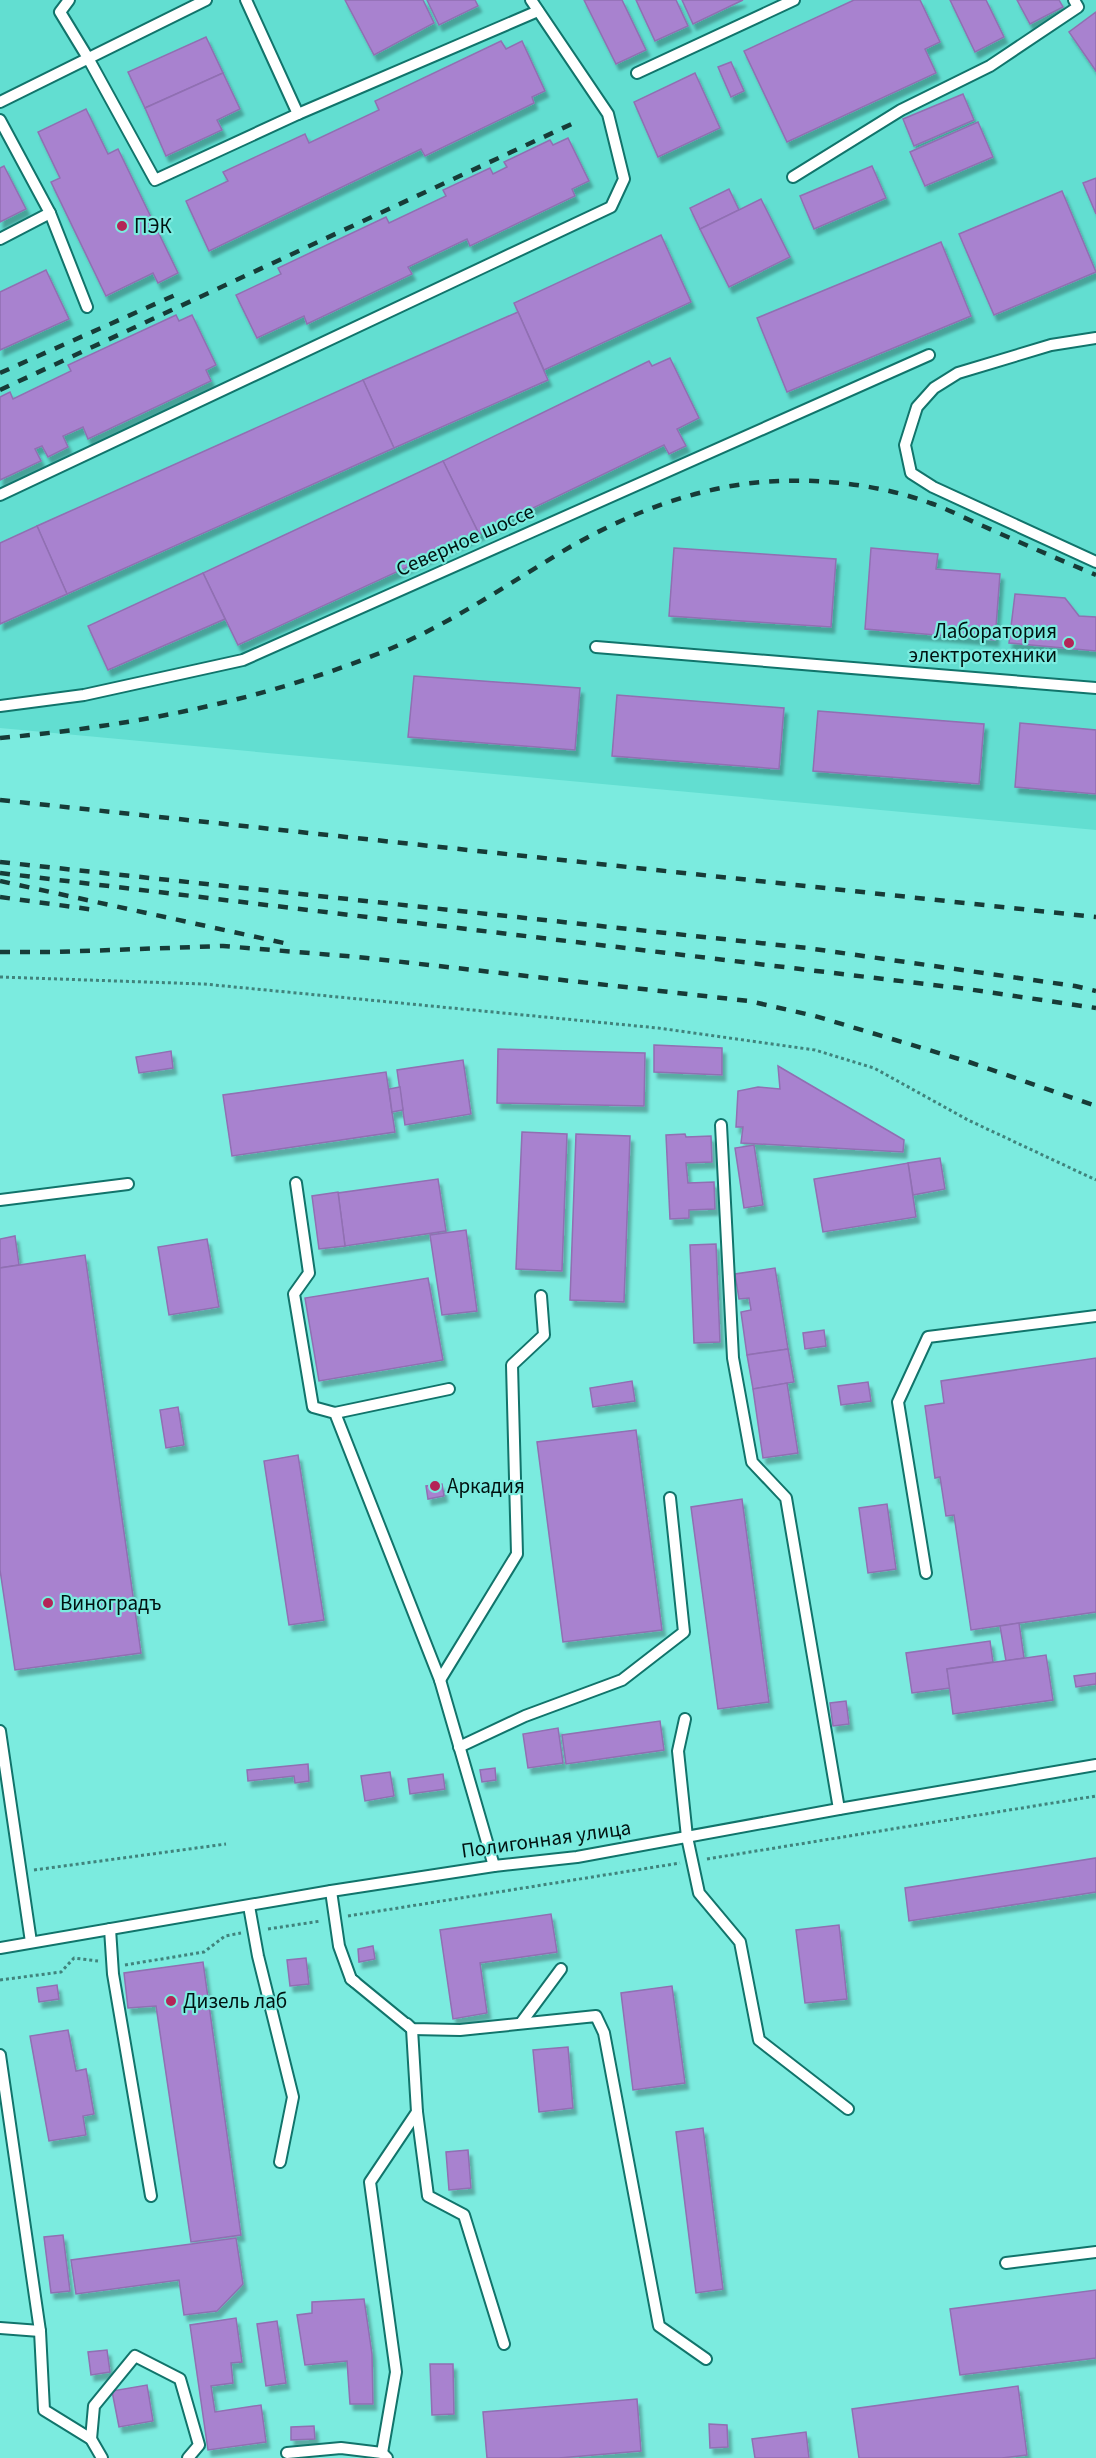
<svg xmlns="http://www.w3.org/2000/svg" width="1096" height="2458" font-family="'Source Sans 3',sans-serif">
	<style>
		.built { fill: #62ded1 }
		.building { fill: #a882cf; stroke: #906fb2; stroke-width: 1.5; filter: url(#shadow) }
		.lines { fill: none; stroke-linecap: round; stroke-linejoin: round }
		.service-casing { stroke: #11746b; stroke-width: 14 }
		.path { stroke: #40837c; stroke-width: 3; stroke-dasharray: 3 3; stroke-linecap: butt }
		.service { stroke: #fff; stroke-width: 10 }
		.rail { stroke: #173b37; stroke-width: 4.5; stroke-dasharray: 10 10; stroke-linecap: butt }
		.poi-dot { fill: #b42557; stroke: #7bebdf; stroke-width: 2 }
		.labels { text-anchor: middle; stroke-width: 4.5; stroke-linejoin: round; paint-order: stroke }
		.poi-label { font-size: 21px; fill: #001311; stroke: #7bebdf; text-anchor: start }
		.street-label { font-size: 21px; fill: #001311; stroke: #7bebdf }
	</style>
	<defs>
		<filter id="shadow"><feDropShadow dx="3.5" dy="6" stdDeviation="1.5" flood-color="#0004"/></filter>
	</defs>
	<rect width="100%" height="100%" fill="#7bebdf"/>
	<polygon class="built" points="0,0 1096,0 1096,830 0,728"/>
	<g class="building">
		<polygon points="345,0 423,0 434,23 374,55"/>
		<polygon points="427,0 475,0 478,6 439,25"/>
		<polygon points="584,0 622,0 646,50 616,64"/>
		<polygon points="636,0 676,0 688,26 655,41"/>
		<polygon points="682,0 743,0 693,24"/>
		<polygon points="854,0 920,0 940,42 925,49 936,73 787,142 744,51"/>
		<polygon points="950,0 986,0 1004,37 975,52"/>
		<polygon points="1017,0 1059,0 1063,7 1030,24"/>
		<polygon points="1096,12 1096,71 1069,32"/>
		<polygon points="206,37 223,73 145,108 128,72"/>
		<polygon points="501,41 506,49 522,41 545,91 532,97 534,103 425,156 421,149 209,251 186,201 228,181 223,172 305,134 309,143 379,110 375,101"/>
		<polygon points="731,62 744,91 731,97 718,67"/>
		<polygon points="223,73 240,109 217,120 222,130 166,156 145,108"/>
		<polygon points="695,73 720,128 658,157 634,102"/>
		<polygon points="963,94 974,120 914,146 903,119"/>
		<polygon points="86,109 108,154 118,149 178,273 158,283 153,273 106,296 51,182 60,178 38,132"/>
		<polygon points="978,122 993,157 925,186 910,152"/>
		<polygon points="568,138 589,181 572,189 575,196 470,246 467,239 408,267 412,274 307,324 304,316 257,338 236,295 281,274 278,268 386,217 389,223 446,196 443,190 490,168 493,174 507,167 504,162 550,140 553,145"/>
		<polygon points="4,166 26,209 0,222 0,168"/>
		<polygon points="872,166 886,198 814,229 800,196"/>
		<polygon points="1096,178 1096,214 1083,183"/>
		<polygon points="729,189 739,210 700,229 690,208"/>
		<polygon points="1062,191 1096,272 994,315 959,234"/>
		<polygon points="761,199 790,257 729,287 700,229"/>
		<polygon points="661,235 691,302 544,370 514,303"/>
		<polygon points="941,242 971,316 787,392 757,318"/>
		<polygon points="46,270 69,319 0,350 0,292"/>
		<polygon points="518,312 548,380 394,448 363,380"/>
		<polygon points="176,315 179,321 192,315 216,365 206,370 211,381 88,439 83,427 63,436 68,447 48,457 42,446 35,449 41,461 0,480 0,397 10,392 13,399 71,371 68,365"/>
		<polygon points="670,358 699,418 677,429 686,446 669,454 664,445 479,534 443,461 649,361 652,366"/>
		<polygon points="363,380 394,448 67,594 37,526"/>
		<polygon points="443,461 479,534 238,645 203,573"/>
		<polygon points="37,526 67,594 0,624 0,543"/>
		<polygon points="674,548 836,559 831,627 669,616"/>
		<polygon points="871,548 938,554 936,569 1000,574 995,640 865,629"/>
		<polygon points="203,573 225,619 108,670 88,626"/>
		<polygon points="1015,594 1065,598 1079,616 1096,617 1096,651 1009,643"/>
		<polygon points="414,676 580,688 575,750 408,737"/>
		<polygon points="617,695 784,708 779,769 612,756"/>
		<polygon points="818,711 984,724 979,784 813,771"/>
		<polygon points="1020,723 1096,730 1096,794 1015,787"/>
		<polygon points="654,1045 722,1048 722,1075 654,1072"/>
		<polygon points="498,1049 645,1053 644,1106 497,1103"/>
		<polygon points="171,1051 173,1068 139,1073 136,1057"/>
		<polygon points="463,1060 471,1114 405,1125 397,1070"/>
		<polygon points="778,1066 904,1140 903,1152 741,1143 743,1127 736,1127 738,1091 758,1087 780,1089"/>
		<polygon points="386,1072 395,1132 232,1156 223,1095"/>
		<polygon points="400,1087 403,1110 392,1112 389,1089"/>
		<polygon points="522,1132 567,1134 562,1271 516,1269"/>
		<polygon points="576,1134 630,1136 624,1302 570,1300"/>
		<polygon points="685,1134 686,1137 711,1136 712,1162 686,1163 688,1183 714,1182 715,1209 689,1210 689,1218 670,1219 666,1135"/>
		<polygon points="754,1145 763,1205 744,1208 735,1148"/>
		<polygon points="940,1158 945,1189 913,1195 908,1163"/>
		<polygon points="908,1163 916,1217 823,1232 814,1179"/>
		<polygon points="438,1179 446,1231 345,1246 338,1193"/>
		<polygon points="338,1192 345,1246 319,1249 312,1196"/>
		<polygon points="466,1230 477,1311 442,1315 430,1235"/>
		<polygon points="15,1236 19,1265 0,1268 0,1239"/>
		<polygon points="207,1239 219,1307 169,1315 158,1247"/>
		<polygon points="716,1244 720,1342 694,1343 690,1245"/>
		<polygon points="85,1255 141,1653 15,1670 0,1570 0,1268"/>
		<polygon points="775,1268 788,1349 747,1355 741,1312 751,1310 749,1298 739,1299 735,1274"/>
		<polygon points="428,1278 443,1360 319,1381 305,1298"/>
		<polygon points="824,1330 826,1346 805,1349 803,1333"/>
		<polygon points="788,1349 794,1382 753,1389 747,1355"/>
		<polygon points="1096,1358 1096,1612 971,1630 954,1515 946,1516 940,1477 935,1478 925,1406 944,1403 941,1381"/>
		<polygon points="632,1381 635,1401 593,1407 590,1388"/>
		<polygon points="868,1382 871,1401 841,1405 838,1386"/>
		<polygon points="787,1383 798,1453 763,1458 753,1389"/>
		<polygon points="178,1407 184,1445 166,1448 160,1410"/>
		<polygon points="636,1430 662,1630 563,1642 537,1442"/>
		<polygon points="298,1455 324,1620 289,1625 264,1461"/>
		<polygon points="442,1484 444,1496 428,1499 426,1486"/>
		<polygon points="742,1499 769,1702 718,1709 691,1507"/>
		<polygon points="887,1504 896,1569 868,1573 859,1508"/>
		<polygon points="1019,1623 1024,1658 1006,1661 1000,1626"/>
		<polygon points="990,1641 993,1662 947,1669 950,1688 912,1693 906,1653"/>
		<polygon points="1046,1655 1053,1700 953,1714 947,1669"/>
		<polygon points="1096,1673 1096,1684 1076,1687 1074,1676"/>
		<polygon points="846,1701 849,1724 833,1726 830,1703"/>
		<polygon points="660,1721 664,1750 566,1764 562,1735"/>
		<polygon points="558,1728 563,1763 528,1768 523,1734"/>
		<polygon points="308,1764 309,1781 295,1783 294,1776 248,1781 247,1770"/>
		<polygon points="495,1768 496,1780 482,1782 480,1770"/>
		<polygon points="390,1772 394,1796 365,1801 361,1776"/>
		<polygon points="443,1774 445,1789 410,1794 408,1779"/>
		<polygon points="1096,1858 1096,1892 909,1921 905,1888"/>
		<polygon points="551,1914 557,1952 480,1963 487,2013 453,2019 440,1930"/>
		<polygon points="839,1925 847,1999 805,2003 796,1930"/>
		<polygon points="373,1946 375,1959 359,1962 358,1949"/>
		<polygon points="306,1958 309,1984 290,1986 287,1960"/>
		<polygon points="203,1962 241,2235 191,2242 156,2006 128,2008 124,1973"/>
		<polygon points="57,1985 59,1999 39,2002 37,1988"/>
		<polygon points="672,1986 685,2083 633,2090 621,1993"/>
		<polygon points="68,2030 76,2071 86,2069 94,2114 83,2116 86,2135 49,2141 30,2036"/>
		<polygon points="568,2047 573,2108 539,2112 533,2050"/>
		<polygon points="703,2128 723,2289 696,2293 676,2132"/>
		<polygon points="468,2150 471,2188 449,2190 446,2152"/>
		<polygon points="63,2235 70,2291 51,2293 44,2237"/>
		<polygon points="236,2238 243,2284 217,2311 184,2315 179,2280 76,2294 71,2260"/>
		<polygon points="1096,2290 1096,2358 960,2375 950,2309"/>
		<polygon points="364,2299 372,2354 373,2404 350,2404 347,2361 305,2365 297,2315 312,2313 312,2302"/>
		<polygon points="236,2318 242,2362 231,2363 233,2383 211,2386 215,2412 261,2405 266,2442 208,2450 190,2325"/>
		<polygon points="277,2321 286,2383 266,2386 257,2324"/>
		<polygon points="107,2350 110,2372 91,2375 88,2352"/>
		<polygon points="430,2364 453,2364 454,2414 432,2415"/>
		<polygon points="147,2385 153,2421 119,2427 112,2391"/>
		<polygon points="1018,2386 1027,2455 1002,2458 859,2458 852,2409"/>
		<polygon points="637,2399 641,2451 559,2458 487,2458 483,2412"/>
		<polygon points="709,2424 727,2425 728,2447 710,2448"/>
		<polygon points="314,2426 315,2439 291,2440 291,2427"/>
		<polygon points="806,2432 809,2458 755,2458 752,2439"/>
	</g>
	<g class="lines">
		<g class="service-casing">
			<g id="service">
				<polyline points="69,0 60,12 88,58 155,180 298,114 538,11"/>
				<polyline points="246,0 298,114"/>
				<polyline points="637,73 794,0"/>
				<polyline points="0,102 206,0"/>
				<polyline points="0,120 50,213 0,239"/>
				<polyline points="793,177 901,110 990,66 1078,7 1074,0"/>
				<polyline points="50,213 87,307"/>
				<polyline points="1096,338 1051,345 958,373 934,388 917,407 905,445 911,473 933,487 1096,562"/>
				<polyline points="0,495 611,207 624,179 608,114 531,0"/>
				<polyline points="596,647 1096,688"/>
				<polyline points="0,706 84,695 243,660 929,355"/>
				<polyline points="721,1125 733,1358 752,1462 786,1498 839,1809"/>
				<polyline points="296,1183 309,1273 294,1294 313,1407 335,1413 440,1680 494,1866"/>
				<polyline points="0,1200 128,1184"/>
				<polyline points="335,1413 449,1389"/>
				<polyline points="926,1573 898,1402 928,1337 1096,1316"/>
				<polyline points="440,1680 517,1554 512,1365 544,1335 541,1296"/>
				<polyline points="685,1719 678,1751 687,1837 699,1893 740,1942 759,2040 848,2109"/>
				<polyline points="0,1731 31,1942"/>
				<polyline points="459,1747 525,1716 622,1680 684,1632 670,1498"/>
				<polyline points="331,1891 339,1946 351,1979 355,1982"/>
				<polyline points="249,1906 258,1956 293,2097 280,2162"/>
				<polyline points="110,1929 113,1974 151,2196"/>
				<polyline points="0,1948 331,1891 494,1866 577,1857 839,1809 1096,1765"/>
				<polyline points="351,1979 412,2029 460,2030 596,2016 604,2033 659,2326 706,2359"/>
				<polyline points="521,2023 561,1969"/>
				<polyline points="0,2055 40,2331 44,2410 91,2439 102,2458"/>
				<polyline points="417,2112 428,2196 464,2215 504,2344"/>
				<polyline points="1006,2263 1096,2252"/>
				<polyline points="0,2328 40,2331"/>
				<polyline points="91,2439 94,2406 135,2356 180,2379 199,2445 188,2458"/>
				<polyline points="287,2453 341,2448 382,2453 387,2458"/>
				<polyline points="382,2453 396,2372 370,2182 417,2112 412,2029 407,2024"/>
			</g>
		</g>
		<g class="path">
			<polyline points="0,977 204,984 658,1028 815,1050 874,1068 968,1120 1096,1180"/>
			<polyline points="707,1859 1096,1796"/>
			<polyline points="34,1870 226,1844"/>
			<polyline points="348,1916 680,1863"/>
			<polyline points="268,1929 321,1921"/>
			<polyline points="125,1965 204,1952 225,1936 241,1933"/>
			<polyline points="0,1980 61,1972 74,1958 98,1961"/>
		</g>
		<use href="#service" class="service"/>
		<g class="rail">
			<polyline points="0,373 182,292"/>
			<polyline points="0,390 578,121"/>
			<path d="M 0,738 C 134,726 268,700 392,648 C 455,621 511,582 570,547 C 633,511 707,483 780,481 C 829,479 884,486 930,503 C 948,509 966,519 983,526 C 1021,543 1058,559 1096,575"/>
			<polyline points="0,800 1096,917"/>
			<polyline points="0,862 807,948 1075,986 1096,991"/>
			<polyline points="0,873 967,989 1096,1008"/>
			<polyline points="0,881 293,945"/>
			<polyline points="0,897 95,910"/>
			<polyline points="0,952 55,952 223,946 358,957 749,1001 815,1016 969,1062 1096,1106"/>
		</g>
	</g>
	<g class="poi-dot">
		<circle cx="122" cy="226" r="6"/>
		<circle cx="1069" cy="643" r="6"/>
		<circle cx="435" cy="1486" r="6"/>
		<circle cx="48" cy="1603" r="6"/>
		<circle cx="171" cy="2001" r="6"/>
	</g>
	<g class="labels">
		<g class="poi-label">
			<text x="134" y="233">ПЭК</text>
			<text x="1057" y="638" text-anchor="end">Лаборатория<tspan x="1057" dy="24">электротехники</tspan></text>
			<text x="447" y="1493">Аркадия</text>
			<text x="60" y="1610">Виноградъ</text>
			<text x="183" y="2008">Дизель лаб</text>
		</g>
		<g class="street-label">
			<text transform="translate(465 540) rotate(-24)" y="7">Северное шоссе</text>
			<text transform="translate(546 1839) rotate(-8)" y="7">Полигонная улица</text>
		</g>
	</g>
</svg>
